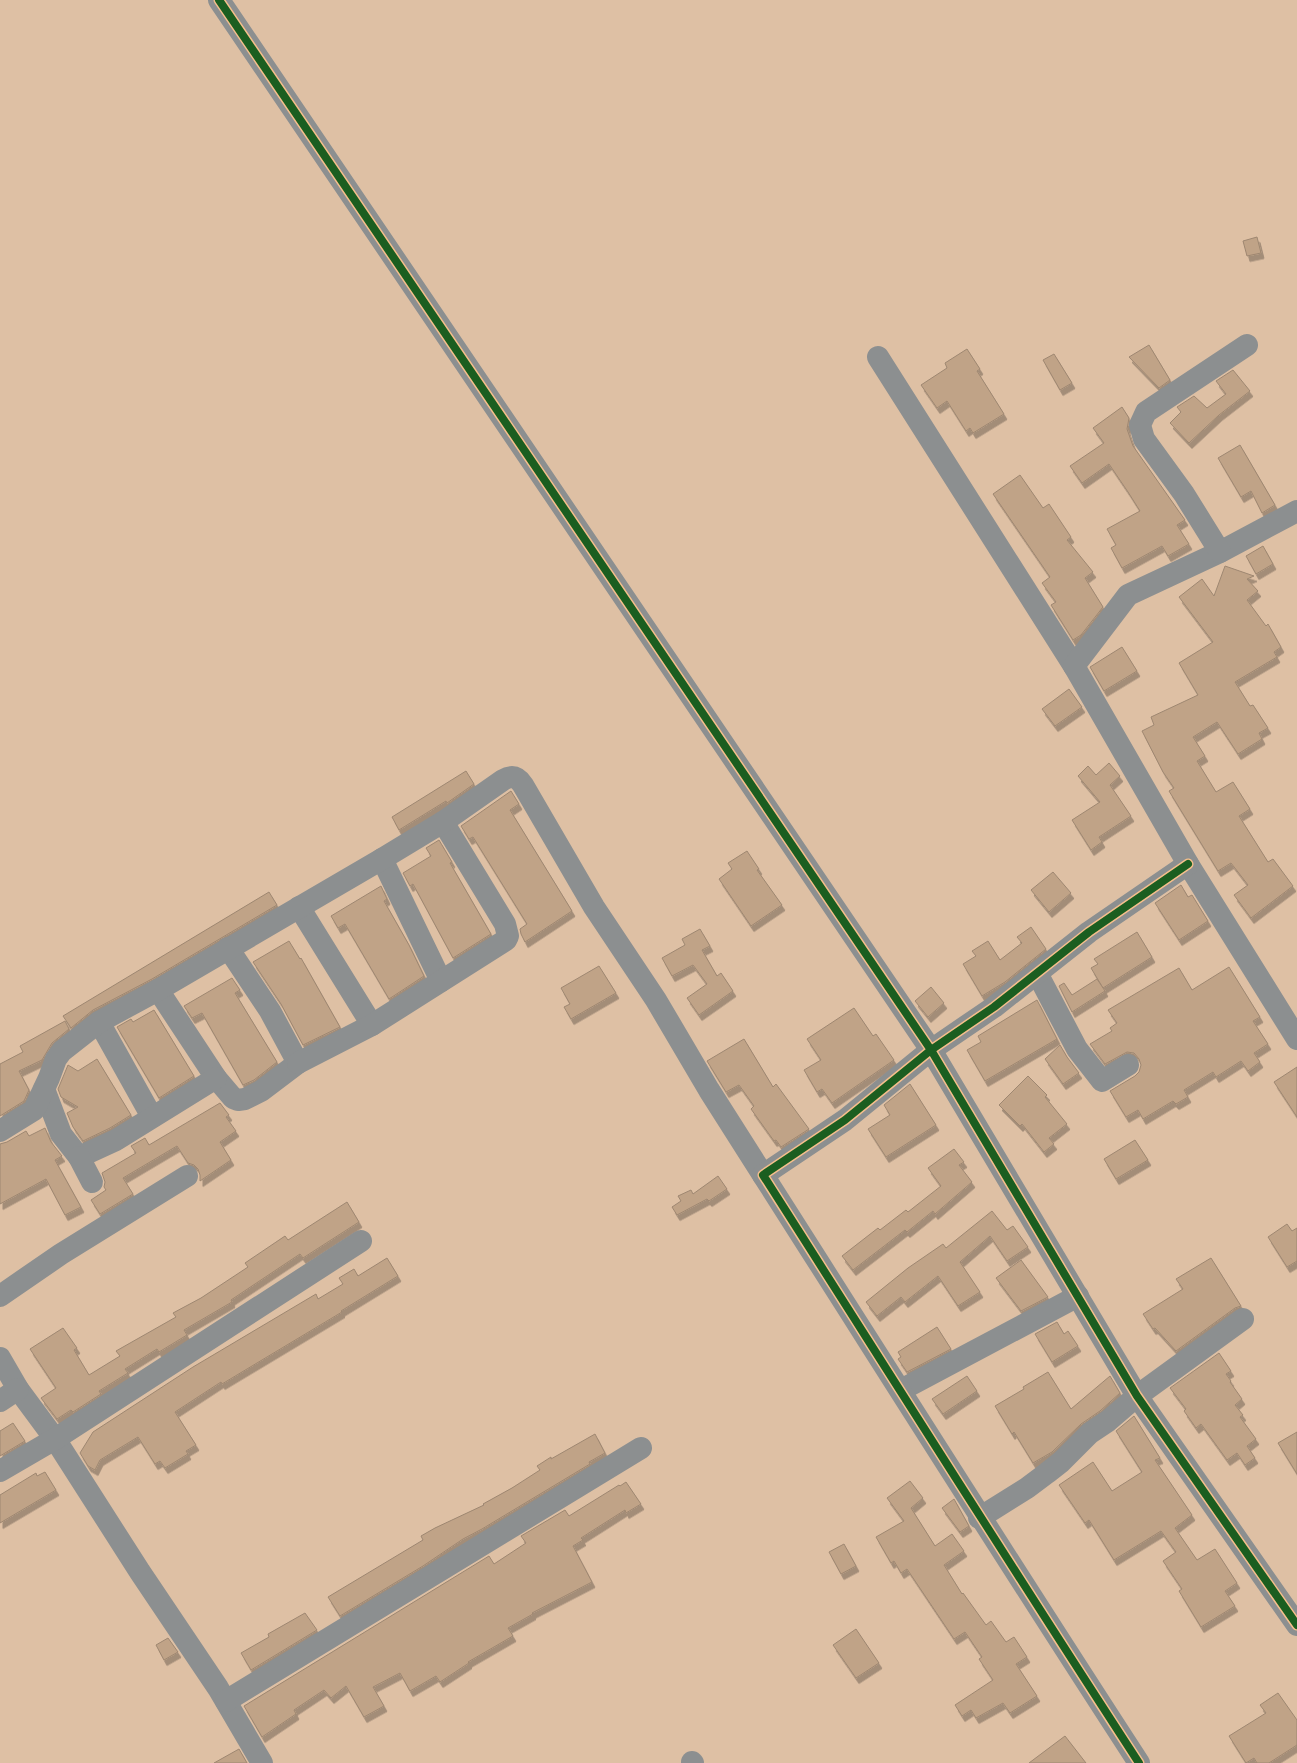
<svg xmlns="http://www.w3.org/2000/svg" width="1297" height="1763" font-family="'Libre Baskerville',serif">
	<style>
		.building { fill: #c0a387; stroke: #9e8771; filter: url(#shadow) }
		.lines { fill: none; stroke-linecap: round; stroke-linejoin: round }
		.minor { stroke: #8c8f90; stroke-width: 22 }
		.cycleway-casing { stroke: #f6bf8c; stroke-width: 11 }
		.cycleway { stroke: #1b5e20; stroke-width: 8 }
	</style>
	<defs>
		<filter id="shadow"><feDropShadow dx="3" dy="5.5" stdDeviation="0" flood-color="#0004"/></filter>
	</defs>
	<rect width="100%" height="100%" fill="#dec0a4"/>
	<g class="building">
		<polygon points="1257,237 1261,253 1247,256 1243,241"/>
		<polygon points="1149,345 1170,380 1159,388 1129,357"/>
		<polygon points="967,349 980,369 977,371 1004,414 973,433 970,428 966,431 947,401 937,408 921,385 947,368 945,363"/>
		<polygon points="1054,354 1072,383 1060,390 1043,360"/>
		<polygon points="1233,370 1250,391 1219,415 1189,443 1170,423 1181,412 1177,407 1194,396 1207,408 1226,394 1216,381"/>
		<polygon points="1122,407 1129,418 1127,429 1133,446 1185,520 1177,525 1189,544 1168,556 1162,546 1122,568 1111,548 1116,545 1107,529 1140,511 1128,492 1109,464 1082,483 1070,466 1104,443 1093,428"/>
		<polygon points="1240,445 1275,505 1262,513 1251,491 1241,497 1218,458"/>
		<polygon points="1020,475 1043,508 1049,504 1071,537 1067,540 1093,572 1085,578 1103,607 1081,635 1073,640 1051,605 1056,602 1042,583 1050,577 993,494"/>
		<polygon points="1263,546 1273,564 1256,574 1246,556"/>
		<polygon points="1225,566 1254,576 1247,579 1258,591 1247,600 1266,626 1268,624 1281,647 1274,652 1277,657 1235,682 1250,706 1253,705 1268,728 1259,733 1262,739 1238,754 1217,722 1193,737 1205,756 1197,761 1216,792 1233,782 1250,809 1239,816 1268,862 1273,859 1293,886 1251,918 1234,895 1248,885 1231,863 1218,871 1169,791 1174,788 1163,772 1142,731 1154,725 1151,717 1198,695 1179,663 1213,642 1179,597 1202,579 1214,596"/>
		<polygon points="1122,647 1137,671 1104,691 1090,667"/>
		<polygon points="1069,689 1082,707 1055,726 1042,709"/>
		<polygon points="1109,763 1120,776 1110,785 1131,816 1099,837 1102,842 1091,850 1072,820 1100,802 1078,776 1088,766 1096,775"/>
		<polygon points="466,771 474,784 447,803 446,801 399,830 392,817"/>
		<polygon points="511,791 519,804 510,810 572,911 525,942 521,934 520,929 527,924 473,837 469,839 461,826"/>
		<polygon points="439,840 452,862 450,863 491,934 453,958 413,884 410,886 403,873 431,856 426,848"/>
		<polygon points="747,851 759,869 757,870 782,905 751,926 719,879 732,869 728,863"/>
		<polygon points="1053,872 1071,893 1049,912 1031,890"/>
		<polygon points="1181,885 1188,897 1192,895 1208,921 1179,940 1155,903"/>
		<polygon points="381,886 387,899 384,901 409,945 424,976 389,999 345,924 338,928 331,916"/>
		<polygon points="269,892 277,905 152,979 93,1010 71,1028 63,1016"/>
		<polygon points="1031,927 1046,949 1005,982 982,996 963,964 976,956 972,951 988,941 1000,960 1022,943 1017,937"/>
		<polygon points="700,929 710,946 702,950 717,976 721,973 733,991 699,1015 687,998 707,984 693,965 672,976 662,958 685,945 682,939"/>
		<polygon points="1137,932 1152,957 1103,988 1091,968 1098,964 1094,959"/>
		<polygon points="289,941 300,959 301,958 340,1027 303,1045 281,1004 253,962"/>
		<polygon points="599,966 616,993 571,1019 564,1007 570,1004 561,988"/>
		<polygon points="1229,967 1260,1017 1253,1021 1268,1044 1254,1053 1260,1062 1248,1071 1241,1061 1216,1077 1213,1072 1184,1090 1188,1097 1176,1104 1173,1101 1143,1119 1138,1110 1126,1117 1110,1091 1135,1076 1139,1072 1141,1065 1139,1059 1134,1053 1127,1052 1105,1064 1090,1044 1112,1031 1110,1028 1117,1023 1108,1010 1179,968 1192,990"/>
		<polygon points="232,978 240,990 235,993 277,1062 254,1080 243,1085 202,1013 192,1018 184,1006"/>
		<polygon points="1097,979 1105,991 1072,1012 1059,986 1064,983 1072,995"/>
		<polygon points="931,987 944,1003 928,1017 915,1001"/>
		<polygon points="1037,1000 1057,1039 985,1081 967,1050 981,1042 978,1036"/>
		<polygon points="854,1008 873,1036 876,1034 894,1060 832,1103 822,1089 817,1092 804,1070 821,1060 807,1039"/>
		<polygon points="154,1010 194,1076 159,1098 117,1027 131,1019 133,1022"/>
		<polygon points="65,1021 69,1029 52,1043 42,1060 19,1071 29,1090 24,1101 0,1116 0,1064 23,1052 20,1046"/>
		<polygon points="744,1039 773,1087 776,1084 809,1129 781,1147 776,1140 774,1141 751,1109 754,1106 739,1085 726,1092 707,1061"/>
		<polygon points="1060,1045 1067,1057 1079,1073 1063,1084 1045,1059"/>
		<polygon points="97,1059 131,1115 110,1128 83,1141 73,1127 67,1113 78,1107 61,1097 58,1089 68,1065 78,1071"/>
		<polygon points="1297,1067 1297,1117 1274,1082"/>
		<polygon points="1028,1076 1047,1095 1045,1097 1067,1124 1049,1138 1054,1144 1044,1152 1022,1124 1020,1126 999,1105"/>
		<polygon points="910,1084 936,1125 886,1157 868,1129 890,1115 884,1105"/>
		<polygon points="220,1103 229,1115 226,1117 236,1131 220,1142 231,1160 200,1181 200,1175 198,1169 194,1165 188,1163 177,1146 123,1178 133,1194 100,1214 91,1200 106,1190 104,1187 105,1182 102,1173 136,1153 131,1146 145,1138 149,1145"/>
		<polygon points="45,1128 51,1142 62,1156 55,1160 81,1207 65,1215 46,1179 0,1204 0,1144 7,1142 26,1131 29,1136"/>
		<polygon points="1135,1140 1148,1160 1116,1179 1104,1159"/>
		<polygon points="954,1149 964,1162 959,1165 972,1182 935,1214 933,1211 907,1232 905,1230 853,1270 842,1256 878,1228 880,1230 906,1210 908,1212 941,1186 928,1168"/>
		<polygon points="718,1176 727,1189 709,1201 707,1199 677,1215 672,1207 681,1201 678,1196 691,1190 693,1194"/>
		<polygon points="347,1202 359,1222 303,1258 300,1254 231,1300 232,1302 184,1330 187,1335 159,1352 157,1349 125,1369 128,1373 99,1391 101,1394 73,1412 71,1410 57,1419 41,1398 56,1388 30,1349 63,1328 77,1348 74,1350 89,1375 120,1356 116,1351 176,1317 173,1313 201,1298 248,1267 245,1263 285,1236 288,1240"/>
		<polygon points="992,1211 1007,1230 1013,1226 1028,1247 1007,1261 990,1236 960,1262 980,1292 958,1306 938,1276 905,1302 901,1297 877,1316 866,1302 908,1268 943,1244 946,1248"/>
		<polygon points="1287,1224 1292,1231 1297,1228 1297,1261 1287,1267 1268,1237"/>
		<polygon points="387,1258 398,1276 341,1311 342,1312 222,1384 221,1382 175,1412 196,1445 186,1451 188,1454 165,1468 160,1461 155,1464 138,1437 100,1460 95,1470 88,1466 80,1453 93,1432 193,1367 316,1294 318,1299 343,1284 339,1278 354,1269 358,1276"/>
		<polygon points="1211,1258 1241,1306 1235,1308 1176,1351 1155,1328 1153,1329 1143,1314 1183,1289 1176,1279"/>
		<polygon points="1021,1260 1048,1297 1021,1311 996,1278"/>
		<polygon points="1057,1322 1064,1334 1068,1331 1078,1346 1052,1362 1035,1334"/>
		<polygon points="937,1327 951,1349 907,1372 898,1359 901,1357 898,1352"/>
		<polygon points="1219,1353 1231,1371 1226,1374 1231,1381 1230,1382 1242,1399 1235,1405 1243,1415 1240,1417 1256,1439 1247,1446 1255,1458 1245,1465 1237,1453 1227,1460 1201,1424 1196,1428 1184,1411 1186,1409 1170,1388"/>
		<polygon points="1048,1372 1071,1409 1110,1376 1120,1393 1100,1411 1081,1424 1052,1452 1033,1463 1014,1432 1012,1434 995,1406 1024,1389 1023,1387"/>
		<polygon points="967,1376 977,1391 943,1414 932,1399"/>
		<polygon points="1134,1416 1160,1458 1155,1460 1192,1515 1175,1528 1197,1560 1215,1549 1237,1583 1225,1591 1235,1606 1201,1627 1179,1591 1182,1589 1163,1561 1176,1552 1161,1531 1114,1560 1089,1520 1085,1523 1059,1485 1093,1462 1112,1491 1142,1472 1116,1431"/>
		<polygon points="13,1423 25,1441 0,1456 0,1431"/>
		<polygon points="1297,1432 1297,1474 1278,1443"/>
		<polygon points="595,1434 605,1453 589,1462 590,1464 482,1529 463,1539 423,1566 340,1616 328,1597 423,1540 421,1536 435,1528 484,1505 483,1504 512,1488 540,1470 537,1466 551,1457 551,1459"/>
		<polygon points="45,1472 56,1490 0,1523 0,1495 36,1473 37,1476"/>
		<polygon points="910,1481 923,1498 911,1508 935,1546 952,1534 964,1551 944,1565 962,1594 963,1593 986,1625 991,1621 1006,1642 1014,1637 1027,1657 1016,1664 1037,1696 1010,1713 1003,1703 976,1718 971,1710 962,1716 955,1705 993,1680 979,1659 982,1657 965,1632 954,1639 907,1569 901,1573 894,1561 891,1563 876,1537 904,1521 887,1498"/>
		<polygon points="626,1482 641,1504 626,1513 625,1510 581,1538 583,1540 573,1546 592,1582 532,1613 533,1614 508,1628 513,1636 468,1662 469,1663 440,1682 436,1676 410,1691 400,1673 373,1687 384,1706 364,1717 346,1686 331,1698 324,1690 294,1710 296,1714 262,1737 244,1706 489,1556 494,1564 526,1543 521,1536 565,1510 569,1516 619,1485 620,1486"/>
		<polygon points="954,1499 969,1526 960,1532 942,1508"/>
		<polygon points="844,1544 856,1566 841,1574 829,1552"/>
		<polygon points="305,1613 317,1630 251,1670 241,1653 269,1637 268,1634"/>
		<polygon points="856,1629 879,1663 856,1678 833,1645"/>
		<polygon points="168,1638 178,1652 164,1660 156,1645"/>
		<polygon points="1278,1693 1297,1720 1297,1745 1269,1763 1257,1763 1254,1758 1246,1763 1229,1736 1266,1713 1260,1705"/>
		<polygon points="1065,1736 1086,1763 1029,1763"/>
		<polygon points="239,1749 247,1763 214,1763"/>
	</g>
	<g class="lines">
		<g class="minor">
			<polyline points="219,0 931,1050 1137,1396 1297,1625"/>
			<polyline points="878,357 1074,666"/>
			<polyline points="1297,511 1220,552 1128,595 1074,666 1188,864 1297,1039"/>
			<polyline points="1220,552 1184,494 1144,439 1140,425 1146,412 1247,345"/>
			<polyline points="382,859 441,981"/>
			<polyline points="299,907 372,1025"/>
			<polyline points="1037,973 1077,1049 1102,1081 1128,1065"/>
			<polyline points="158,990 216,1078 233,1098 238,1100 245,1099 261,1091 298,1063 270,1011 228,948"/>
			<polyline points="99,1022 152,1117"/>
			<polyline points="298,1063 372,1025 506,940 508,936 505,924 443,822"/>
			<polyline points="44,1089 61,1134 79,1157 116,1140 216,1078"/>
			<path d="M 0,1131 L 34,1110 L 49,1078 L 56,1059 L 62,1051 L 99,1022 L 158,990 L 382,859 L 443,822 L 503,780 C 512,775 517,776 523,785 L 594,907 L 656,1000 L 709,1090 L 763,1175"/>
			<polyline points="79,1157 92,1182"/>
			<polyline points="0,1296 61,1254 187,1176"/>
			<polyline points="0,1358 18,1389 55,1439 140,1572 218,1688 262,1763"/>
			<polyline points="901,1390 1078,1296"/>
			<polyline points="0,1401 18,1389"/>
			<polyline points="0,1471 55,1439 361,1241"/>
			<polyline points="979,1518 1027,1488 1047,1473 1061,1462 1090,1433 1108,1421 1137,1396 1243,1319"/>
			<polyline points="226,1701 641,1448"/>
			<polyline points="692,1762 693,1763"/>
			<path d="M 1139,1763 C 1012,1568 888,1371 763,1175 L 845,1120 L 931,1050 L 994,1007 L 1089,932 L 1188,864"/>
		</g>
		<g class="cycleway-casing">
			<g id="cycleway">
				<polyline points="219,0 931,1050 1137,1396 1297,1625"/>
				<path d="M 1139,1763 C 1012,1568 888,1371 763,1175 L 845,1120 L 931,1050 L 994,1007 L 1089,932 L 1188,864"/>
			</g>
		</g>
		<use href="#cycleway" class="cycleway"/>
	</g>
</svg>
